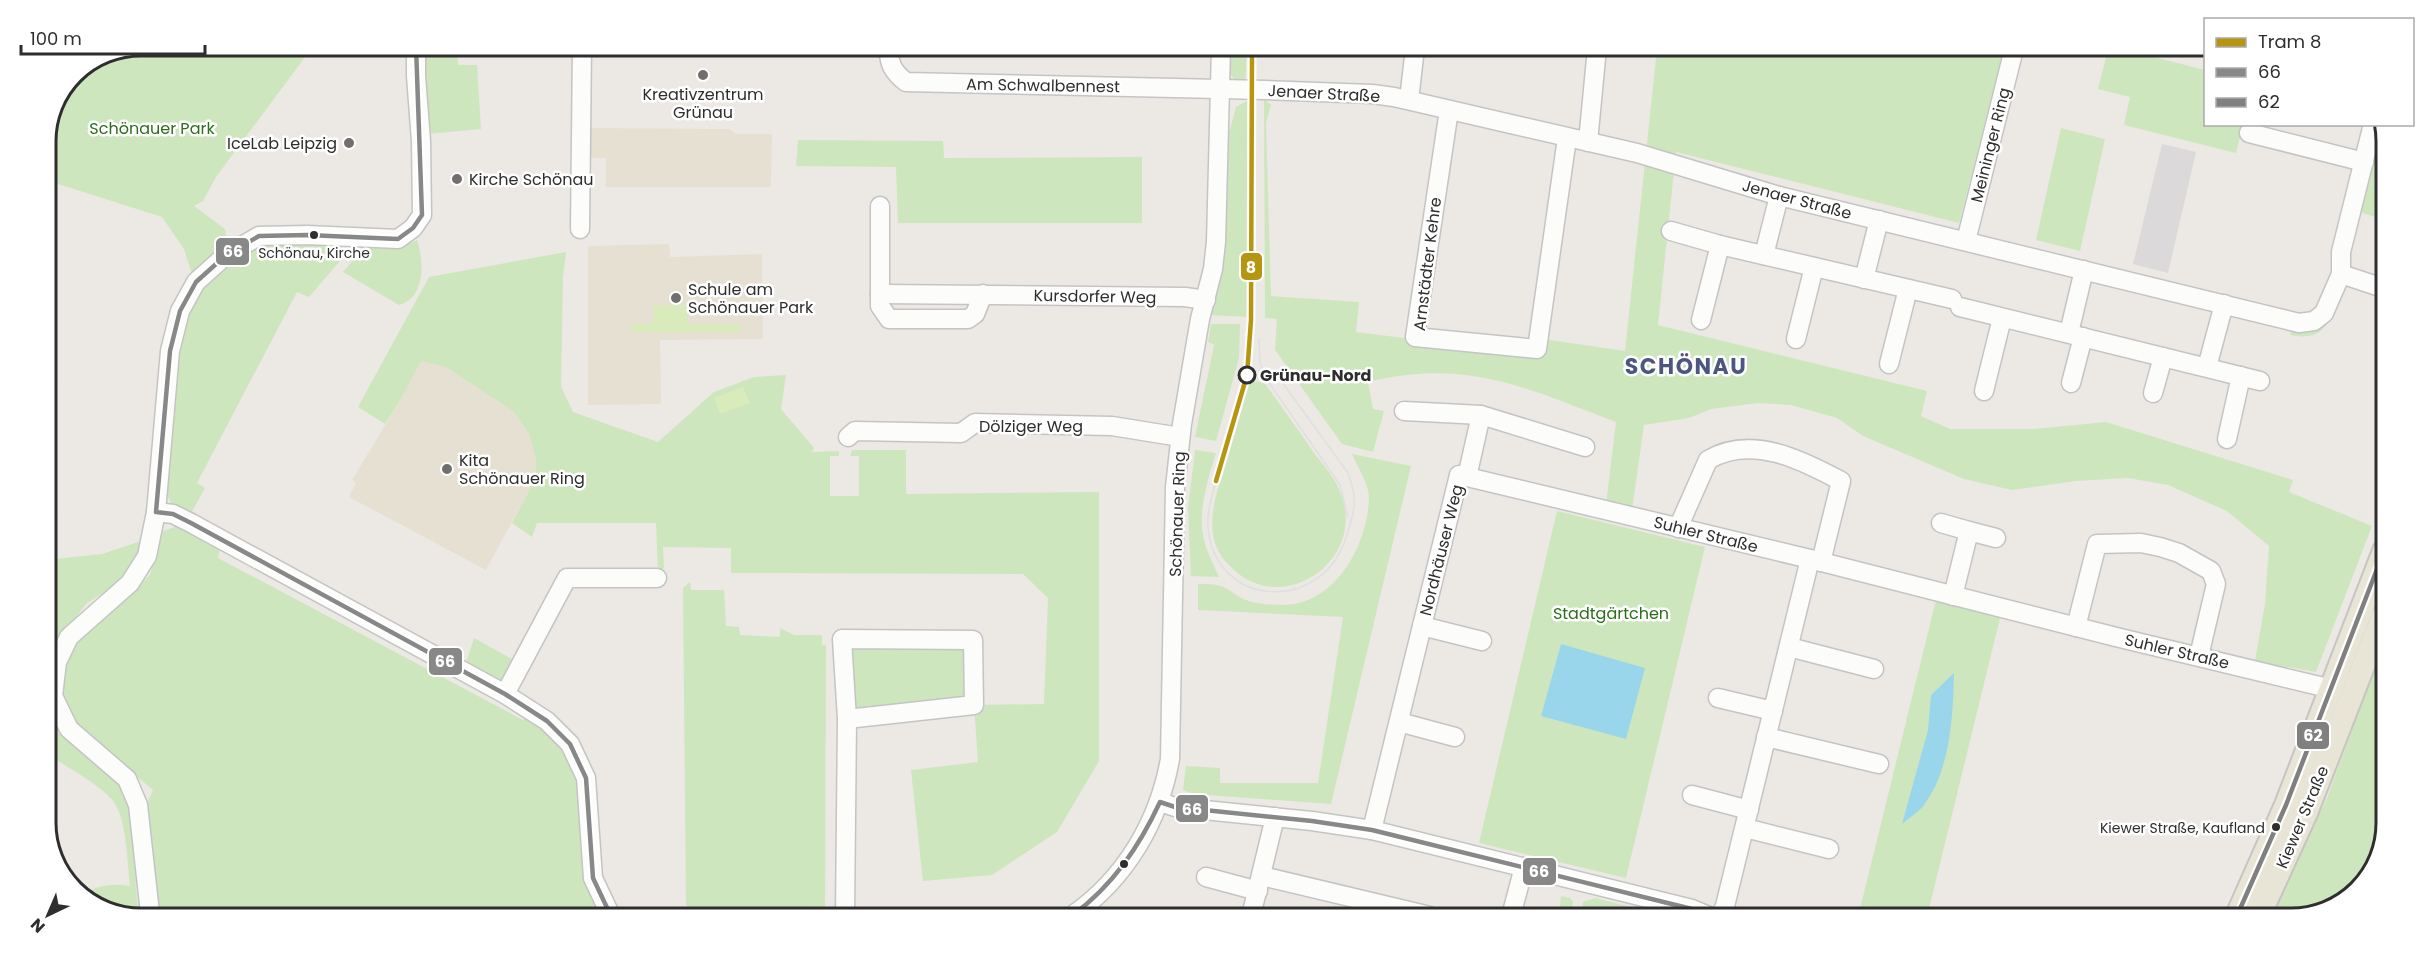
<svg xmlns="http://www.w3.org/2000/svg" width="2432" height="963" font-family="Poppins,sans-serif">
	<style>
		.industrial { fill: #dcd9db }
		.education { fill: #e6e0d3 }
		.green { fill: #cee6be }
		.pitch { fill: #d9eabb }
		.water { fill: #99d6ec }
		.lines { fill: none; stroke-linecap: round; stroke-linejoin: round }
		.minor-casing { stroke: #c5c4c5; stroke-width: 21 }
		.major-casing { stroke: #c6c5c4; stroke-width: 26 }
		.minor { stroke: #fcfcfb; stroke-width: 18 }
		.major { stroke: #e8e4d6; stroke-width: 22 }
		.tram { stroke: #dfdfe1; stroke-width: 1.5 }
		.bus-1-casing { stroke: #fff; stroke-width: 9 }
		.bus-2-casing { stroke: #fff; stroke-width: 9 }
		.bus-1 { stroke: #888; stroke-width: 4.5 }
		.bus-2 { stroke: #808080; stroke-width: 4.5 }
		.tram-1-casing { stroke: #fff; stroke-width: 9 }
		.tram-1 { stroke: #b69510; stroke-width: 4.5 }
		.poi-dot { fill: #706f6e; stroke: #fff; stroke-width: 2 }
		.bus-dot { fill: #2e2e2e; stroke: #fff; stroke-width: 2 }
		.stop-dot { fill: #fff; stroke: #2e2e2e; stroke-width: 3 }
		.labels { text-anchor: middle; stroke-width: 5; stroke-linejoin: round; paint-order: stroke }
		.bus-label { font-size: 14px; fill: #2e2e2e; stroke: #fff }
		.street-label { font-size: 16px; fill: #2e2e2e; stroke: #fff }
		.poi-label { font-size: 16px; fill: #2e2e2e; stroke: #fff; text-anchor: start }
		.park-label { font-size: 16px; fill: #2c6e1b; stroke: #fff }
		.stop-label { font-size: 16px; font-weight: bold; fill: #2e2e2e; stroke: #fff; text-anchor: start }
		.district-label { font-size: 22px; font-weight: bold; letter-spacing: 1.5px; fill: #4d5680; stroke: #fff }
		.rim { fill: none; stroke: #2e2e2e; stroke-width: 3 }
		.line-badge { stroke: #fff; stroke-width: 2 }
		.badge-label { font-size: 16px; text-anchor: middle; font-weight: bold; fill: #fff }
	</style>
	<rect width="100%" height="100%" fill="#ece8e4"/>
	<polygon class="industrial" points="2162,144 2196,152 2168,273 2133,264"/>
	<g class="education">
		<polygon points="590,128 729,129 736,134 772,134 771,187 606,187 606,158 590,158"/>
		<polygon points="669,244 670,257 762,254 763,339 660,340 661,404 588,405 588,246"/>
		<polygon points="421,360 446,367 514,412 529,434 536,459 535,479 486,570 349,497 356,483 352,480 398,404"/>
	</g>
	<g class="green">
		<polygon points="141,45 314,45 216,177 203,201 194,206 225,229 228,246 192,274 184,249 162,217 58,184 45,190 45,135 73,73"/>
		<polygon points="425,46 457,46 458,65 477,65 481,129 427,134"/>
		<path d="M 1231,48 L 1247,48 L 1245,84 C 1227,80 1228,66 1226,51 L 1230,51 Z"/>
		<path d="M 1657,49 L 2004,49 L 1959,223 L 1676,152 L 1658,325 L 1927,391 L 1921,416 L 1950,429 L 2034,429 L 2106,422 L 2293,480 L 2289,492 L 2372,526 L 2316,672 L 2255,661 L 2265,604 L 2269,546 L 2227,511 L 2168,485 L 2128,478 L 2076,481 L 2012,490 L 1964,479 L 1863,436 L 1837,418 L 1791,405 L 1758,403 L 1711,409 L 1689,418 L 1644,425 L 1632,510 L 1606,505 L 1616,422 C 1525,388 1468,358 1368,382 L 1373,409 L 1384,411 L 1373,452 L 1342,444 L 1275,350 L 1277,319 L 1265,318 L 1264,99 L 1271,105 L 1266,123 L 1271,296 L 1359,302 L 1356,332 L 1541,355 L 1543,339 L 1625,351 Z"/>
		<polygon points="2108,50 2126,50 2205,70 2206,124 2243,125 2236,153 2124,125 2130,97 2098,89"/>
		<polygon points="1249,100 1249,317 1208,315 1213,292 1218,292 1225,249 1227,130 1230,130 1236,107"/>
		<polygon points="2379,125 2383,125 2387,134 2386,221 2358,211"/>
		<polygon points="2061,128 2105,139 2080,251 2036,240"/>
		<polygon points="798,140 943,141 944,158 1142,157 1142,223 898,223 896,167 796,166"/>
		<path d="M 417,240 C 424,261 426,298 399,305 L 343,272 L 366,245 L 404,246 Z"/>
		<path d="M 284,241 L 337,243 L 347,250 L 346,254 L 309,297 L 297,292 L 197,483 L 205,488 L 189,517 L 174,508 L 166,494 C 169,460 171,427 174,393 C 176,367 177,336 187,312 C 197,288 223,266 244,253 C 257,246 270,244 284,241 Z"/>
		<polygon points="566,252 563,277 561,387 573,412 658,442 714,392 754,377 786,375 781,409 814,448 812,452 839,451 839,456 830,456 830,496 859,496 859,456 850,456 852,450 906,450 906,494 1099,492 1099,761 1057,832 992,875 923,881 911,770 978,762 974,705 847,719 842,639 973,640 974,705 1044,704 1048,598 1023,574 731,573 731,548 663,547 664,568 658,571 656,523 537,523 532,537 512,523 535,479 536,459 529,434 514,412 446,367 421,361 398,404 385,424 358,407 429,277"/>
		<path d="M 2331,314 C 2325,335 2310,339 2290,335 L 2292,327 Z"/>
		<polygon points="1211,324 1240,324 1239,358 1216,441 1195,437 1214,345 1208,342"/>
		<path d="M 1250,381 L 1264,382 C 1281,406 1298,429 1314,453 C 1324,466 1336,479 1341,494 C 1367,561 1281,620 1230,566 C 1221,558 1215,547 1213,535 C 1209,509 1220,484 1227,460 C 1235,433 1242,407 1250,381 Z"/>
		<path d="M 1195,450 L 1216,453 C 1209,476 1200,504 1202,528 C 1203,544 1212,562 1219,577 L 1191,576 L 1188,509 Z"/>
		<path d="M 1352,454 L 1411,466 L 1331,804 L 1193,794 L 1183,790 L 1186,766 L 1220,768 L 1220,783 L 1318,783 L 1343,617 L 1198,610 L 1198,584 C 1206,584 1214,584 1221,586 C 1230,589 1237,597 1246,600 C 1257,604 1270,605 1282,605 C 1336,605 1368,544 1369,497 C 1369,484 1357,466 1352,454 Z"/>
		<polygon points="1557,511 1705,547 1626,878 1479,843"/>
		<polygon points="177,526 220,547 218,558 523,720 527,714 565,748 578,779 602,914 160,913 146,806 153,790 76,726 60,687 71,648 150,575 161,532"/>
		<polygon points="141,541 139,556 124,575 109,589 87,603 71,623 53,647 45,670 45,560 102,554"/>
		<polygon points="690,582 691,590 724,590 726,626 739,627 740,635 780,637 780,628 794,635 822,635 822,645 826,645 825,915 696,914 686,905 683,588"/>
		<polygon points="1936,600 2001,614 1927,917 1858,917"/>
		<polygon points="474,638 521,664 506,683 466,663"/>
		<polygon points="2383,645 2382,853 2345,902 2292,918 2268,918 2327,798"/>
		<path d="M 45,695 C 48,730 77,750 102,770 C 110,776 120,784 124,794 C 139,830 132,874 139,913 L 110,913 L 84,894 C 97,885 114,883 130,886 C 127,862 127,822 114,802 C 104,787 62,764 45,753 Z"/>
		<polygon points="1561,896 1570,898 1573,902 1571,916 1559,916"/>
		<polygon points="1595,898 1659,914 1657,916 1581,916 1583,902"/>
	</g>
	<g class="pitch">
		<polygon points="653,305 687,305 687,324 740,325 740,332 632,332 632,324 652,324"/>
		<polygon points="743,387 750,403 720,414 714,398"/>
	</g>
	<g class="water">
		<polygon points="1561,644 1645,668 1626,739 1541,716"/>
		<path d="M 1954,673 C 1953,715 1951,766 1926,802 C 1921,811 1910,817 1902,824 L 1928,730 L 1931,695 Z"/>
	</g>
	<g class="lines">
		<g class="minor-casing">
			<g id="minor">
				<path d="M 889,47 C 888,63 893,72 906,82 L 1265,90 L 1372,94 L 1394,97 L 1637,153 L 1779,196 L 2299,323 L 2314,321 L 2324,313 L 2341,274 L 2341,252 L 2373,124"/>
				<polyline points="1409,100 1415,48"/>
				<polyline points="1449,110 1415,337 1537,349 1567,138"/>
				<polyline points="2249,133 2364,162"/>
				<polyline points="1588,142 1597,48"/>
				<polyline points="880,206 880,306 889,319 968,319 975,314 983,294"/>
				<polyline points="580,229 582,46"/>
				<polyline points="1671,231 1720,245 1952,299"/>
				<polyline points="1966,241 2014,49"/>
				<polyline points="1764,255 1779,196"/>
				<polyline points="2341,274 2386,289"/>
				<polyline points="1864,279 1879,220"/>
				<polyline points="880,294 1185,297 1206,300"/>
				<polyline points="1960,307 2260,381"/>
				<polyline points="1701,320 1720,245"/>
				<polyline points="2069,333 2084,270"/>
				<polyline points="1796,339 1814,267"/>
				<polyline points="1889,364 1908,289"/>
				<polyline points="2207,367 2224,304"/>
				<polyline points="2071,383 2083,337"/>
				<polyline points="1984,391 2002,318"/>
				<polyline points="2153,393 2163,357"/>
				<polyline points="1404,411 1481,415 1585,447"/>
				<polyline points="848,437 855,431 961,433 975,423 1112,426 1180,437"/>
				<polyline points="2227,439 2241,376"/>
				<polyline points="1467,477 1481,415"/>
				<polyline points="156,512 173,514 191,523 505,694 547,721 570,744 586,778 593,878 610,914"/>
				<polyline points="1941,523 1969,531"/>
				<path d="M 1678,528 L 1708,460 C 1751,434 1802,460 1841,481 L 1821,562"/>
				<polyline points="1953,596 1969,531 1996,538"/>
				<polyline points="1422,626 1482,641"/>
				<polyline points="2076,627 2097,544 2141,543 2160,547 2179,553 2211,571 2216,584 2199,656"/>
				<polyline points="1789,647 1874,669"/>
				<polyline points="505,694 567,578 657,578"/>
				<polyline points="1718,698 1773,711"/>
				<polyline points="1399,722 1455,737"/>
				<polyline points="1766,737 1879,764"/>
				<polyline points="1692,795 1749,810"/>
				<polyline points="1160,802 1175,807 1312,821 1372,830 1692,909 1711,917"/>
				<polyline points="1745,828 1829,849"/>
				<polyline points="1372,830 1459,475 1810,559 2116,637 2332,689"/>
				<polyline points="1262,876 1430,916"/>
				<polyline points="1206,877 1258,891"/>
				<polyline points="150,913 138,805 127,779 69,729 53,696 57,662 69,637 130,583 147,556 156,512 170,351 180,311 196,282 226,255 259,236 307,235 398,239 413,228 422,215 421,141 416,76 416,46"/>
				<polyline points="845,915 847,719 842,639 973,640 974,705 847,719"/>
				<path d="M 1073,915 C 1126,878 1159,821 1170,759 L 1175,487 L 1182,424 L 1200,319 L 1213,269 L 1216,242 L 1221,48"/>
				<polyline points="1251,916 1275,817"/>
				<polyline points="1511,916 1524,867"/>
				<polyline points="1720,917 1725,906 1810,559"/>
			</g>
		</g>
		<g class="major-casing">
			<g id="major">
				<polyline points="2236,918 2286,805 2384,551"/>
				<polyline points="2258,918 2306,813 2383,615"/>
			</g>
		</g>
		<use href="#minor" class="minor"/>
		<use href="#major" class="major"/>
		<g class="tram">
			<polyline points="1259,339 1260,362 1265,377 1340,485 1348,517"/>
			<path d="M 1216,481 C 1212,496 1207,511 1208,526 C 1213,607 1322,617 1347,535 C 1355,510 1358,499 1348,473 L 1282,382"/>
		</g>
		<g class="bus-1-casing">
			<g id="bus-1">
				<polyline points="416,46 422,215 413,228 398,239 307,235 259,236 226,255 196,282 180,311 170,351 156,512 173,514 191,523 505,694 547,721 570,744 586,778 593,878 610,914"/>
				<path d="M 1073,915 C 1113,885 1139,847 1160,802 L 1175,807 L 1312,821 L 1372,830 L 1692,909 L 1710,917"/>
			</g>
		</g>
		<g class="bus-2-casing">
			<polyline id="bus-2" points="2236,918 2286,805 2384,551"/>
		</g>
		<use href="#bus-1" class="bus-1"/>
		<use href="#bus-2" class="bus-2"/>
		<g class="tram-1-casing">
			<polyline id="tram-1" points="1216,481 1247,375 1251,320 1252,48"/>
		</g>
		<use href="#tram-1" class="tram-1"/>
	</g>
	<g class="poi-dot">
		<circle cx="703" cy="75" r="6"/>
		<circle cx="349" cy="143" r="6"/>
		<circle cx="457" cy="179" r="6"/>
		<circle cx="676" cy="298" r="6"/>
		<circle cx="447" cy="469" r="6"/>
	</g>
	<g class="bus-dot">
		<circle cx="314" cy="235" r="5"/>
		<circle cx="2276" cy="827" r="5"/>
		<circle cx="1124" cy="864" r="5"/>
	</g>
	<circle class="stop-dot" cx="1247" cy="375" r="8"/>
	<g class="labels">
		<g class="bus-label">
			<text x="314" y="258">Schönau, Kirche</text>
			<text x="2265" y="833" text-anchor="end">Kiewer Straße, Kaufland</text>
		</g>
		<g class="street-label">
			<text transform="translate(1043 85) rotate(1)" y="6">Am Schwalbennest</text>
			<text transform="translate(1324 93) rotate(3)" y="6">Jenaer Straße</text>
			<text transform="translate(1990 145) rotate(-76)" y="6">Meininger Ring</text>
			<text transform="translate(1797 199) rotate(15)" y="6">Jenaer Straße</text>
			<text transform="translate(1427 264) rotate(-83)" y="6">Arnstädter Kehre</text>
			<text transform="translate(1095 296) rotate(1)" y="6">Kursdorfer Weg</text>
			<text x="1031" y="432">Dölziger Weg</text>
			<text transform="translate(1177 514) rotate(-88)" y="6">Schönauer Ring</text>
			<text transform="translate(1706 534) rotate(14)" y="6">Suhler Straße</text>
			<text transform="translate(1441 550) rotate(-76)" y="6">Nordhäuser Weg</text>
			<text transform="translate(2177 651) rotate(13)" y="6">Suhler Straße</text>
			<text transform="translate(2302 817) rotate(-67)" y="6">Kiewer Straße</text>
		</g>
		<g class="poi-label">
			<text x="703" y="100" text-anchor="middle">Kreativzentrum<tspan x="703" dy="18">Grünau</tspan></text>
			<text x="337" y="149" text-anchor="end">IceLab Leipzig</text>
			<text x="469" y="185">Kirche Schönau</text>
			<text x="688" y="295">Schule am<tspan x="688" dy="18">Schönauer Park</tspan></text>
			<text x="459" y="466">Kita<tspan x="459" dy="18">Schönauer Ring</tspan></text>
		</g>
		<g class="park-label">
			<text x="152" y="134">Schönauer Park</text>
			<text x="1611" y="619">Stadtgärtchen</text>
		</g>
		<g class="stop-label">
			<text x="1260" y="381">Grünau-Nord</text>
		</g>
		<g class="district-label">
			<text x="1686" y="374">SCHÖNAU</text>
		</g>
	</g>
	<path d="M0 0H2432V963H0ZM141 56H2291A85 85 0 0 1 2376 141V823A85 85 0 0 1 2291 908H141A85 85 0 0 1 56 823V141A85 85 0 0 1 141 56Z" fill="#fff" fill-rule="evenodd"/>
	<path class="rim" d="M141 56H2291A85 85 0 0 1 2376 141V823A85 85 0 0 1 2291 908H141A85 85 0 0 1 56 823V141A85 85 0 0 1 141 56Z"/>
	<g class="line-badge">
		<rect x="215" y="237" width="35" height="29" rx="6" fill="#888"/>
		<rect x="1240" y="252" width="23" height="29" rx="6" fill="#b69510"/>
		<rect x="428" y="647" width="35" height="29" rx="6" fill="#888"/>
		<rect x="2296" y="721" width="34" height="29" rx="6" fill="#808080"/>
		<rect x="1175" y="794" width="34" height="29" rx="6" fill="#888"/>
		<rect x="1522" y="857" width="35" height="29" rx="6" fill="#888"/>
	</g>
	<g class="badge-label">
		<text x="233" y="257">66</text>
		<text x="1251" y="273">8</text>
		<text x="445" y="667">66</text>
		<text x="2313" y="741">62</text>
		<text x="1192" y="815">66</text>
		<text x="1539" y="877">66</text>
	</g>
	<rect x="2204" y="18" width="210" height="108" fill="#ffffff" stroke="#ababab" stroke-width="1.5"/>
	<rect x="2216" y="38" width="30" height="9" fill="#b69510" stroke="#ababab" stroke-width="1.5"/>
	<text x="2258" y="48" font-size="18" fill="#2e2e2e">Tram 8</text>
	<rect x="2216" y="68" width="30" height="9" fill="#888888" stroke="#ababab" stroke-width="1.5"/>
	<text x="2258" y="78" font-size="18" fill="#2e2e2e">66</text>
	<rect x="2216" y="98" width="30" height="9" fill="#808080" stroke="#ababab" stroke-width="1.5"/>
	<text x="2258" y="108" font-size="18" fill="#2e2e2e">62</text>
	<g transform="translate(48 915) rotate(224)" stroke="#ffffff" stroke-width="4.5" paint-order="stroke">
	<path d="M0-4.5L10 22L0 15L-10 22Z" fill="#2e2e2e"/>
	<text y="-9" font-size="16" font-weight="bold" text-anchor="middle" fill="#2e2e2e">N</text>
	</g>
	<path d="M21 45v9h184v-9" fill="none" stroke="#2e2e2e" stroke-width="3"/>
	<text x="30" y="45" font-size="18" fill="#2e2e2e" stroke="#ffffff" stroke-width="4.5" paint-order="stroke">100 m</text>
</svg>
